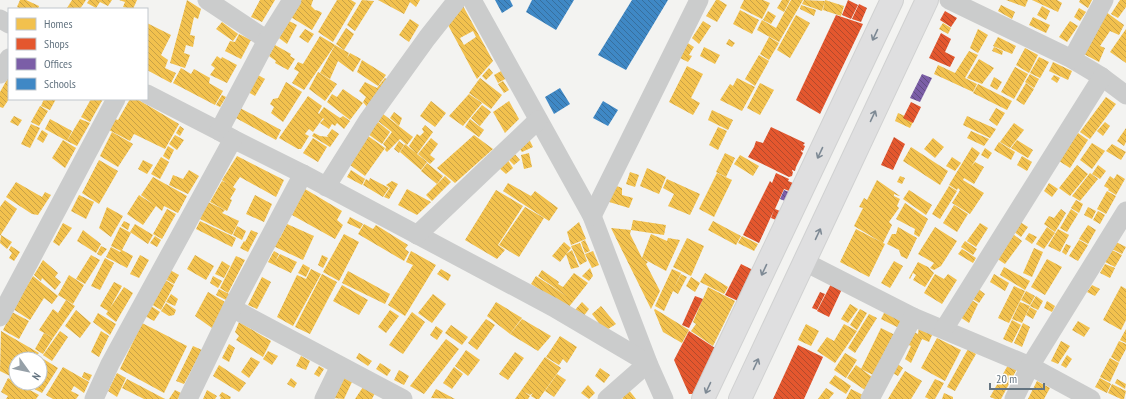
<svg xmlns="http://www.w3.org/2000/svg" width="1126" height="399" font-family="'PT Sans Narrow',sans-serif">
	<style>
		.homes { fill: url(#homes-back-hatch); fill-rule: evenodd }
		.shops { fill: url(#shops-back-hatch) }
		.offices { fill: url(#offices-back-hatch) }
		.schools { fill: url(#schools-back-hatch) }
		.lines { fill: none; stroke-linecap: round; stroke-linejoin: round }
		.primary-casing { stroke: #d0d1d1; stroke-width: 24 }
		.street { stroke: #cbcccc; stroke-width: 19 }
		.primary { stroke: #dfdfe0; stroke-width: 22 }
		.oneway { stroke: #7d8994 }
	</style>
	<defs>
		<pattern id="homes-back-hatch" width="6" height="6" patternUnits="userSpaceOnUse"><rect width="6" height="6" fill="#f2c14e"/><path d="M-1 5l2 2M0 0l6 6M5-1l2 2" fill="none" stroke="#c8a146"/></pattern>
		<pattern id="shops-back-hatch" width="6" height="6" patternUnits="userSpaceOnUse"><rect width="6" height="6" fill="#e4572e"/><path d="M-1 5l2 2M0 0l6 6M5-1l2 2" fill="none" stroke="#b24a2c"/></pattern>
		<pattern id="offices-back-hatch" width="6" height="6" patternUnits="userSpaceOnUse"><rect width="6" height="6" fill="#7b5ea7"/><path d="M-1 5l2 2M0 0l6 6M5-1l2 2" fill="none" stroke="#5f4c81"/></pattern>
		<pattern id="schools-back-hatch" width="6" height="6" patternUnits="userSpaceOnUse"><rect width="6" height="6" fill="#3f88c5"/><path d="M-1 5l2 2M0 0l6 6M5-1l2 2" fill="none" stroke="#376f9e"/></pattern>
	</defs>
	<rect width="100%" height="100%" fill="#f3f3f1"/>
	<g class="homes">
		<polygon points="20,0 26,0 39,6 38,9 20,9 17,7"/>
		<polygon points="72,0 86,0 80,9 68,9 67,8"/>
		<polygon points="89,0 112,0 108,6 100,2 96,8 87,3"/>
		<polygon points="119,0 137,0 133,9 123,7 125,2"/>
		<polygon points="187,0 201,9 198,19 194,17 190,35 195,36 193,47 186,45 184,53 190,55 185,68 170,63"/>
		<polygon points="260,0 275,0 262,22 251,17"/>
		<polygon points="297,0 313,0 311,6 315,10 319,11 322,13 312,30 289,16"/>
		<polygon points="337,0 351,0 356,3 333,42 318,32"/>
		<polygon points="362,0 374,1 355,31 347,25"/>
		<polygon points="378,0 420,0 416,7 410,2 404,14"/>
		<polygon points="716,0 719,0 727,5 717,22 706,16"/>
		<polygon points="744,0 763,0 770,3 762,19 740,8"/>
		<polygon points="782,0 790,0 784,12 777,8"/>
		<polygon points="791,0 803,0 779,42 757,30 762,20 776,28"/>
		<polygon points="804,0 825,1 822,11 802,4"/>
		<polygon points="825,0 844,6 841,16 823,10"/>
		<polygon points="1006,0 1028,0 1025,7"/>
		<polygon points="1032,0 1057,0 1062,3 1058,12"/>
		<polygon points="1080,0 1092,0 1088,8 1079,2"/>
		<polygon points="1120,0 1126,0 1126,7 1118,18 1111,14"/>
		<polygon points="801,5 816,10 814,16 800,9"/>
		<polygon points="1001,5 1015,12 1012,19 998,11"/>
		<path d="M 463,6 L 493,61 L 477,79 L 448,25 ZM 473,31 L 476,37 L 464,45 L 460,38 Z"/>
		<polygon points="1042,6 1050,11 1046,20 1037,15"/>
		<polygon points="1079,8 1086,12 1080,21 1074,17"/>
		<polygon points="740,10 759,20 752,34 733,24"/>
		<polygon points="768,11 776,16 771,24 763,20"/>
		<polygon points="1106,12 1124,25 1119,35 1110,31 1100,46 1105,48 1099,62 1080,52"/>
		<polygon points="796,15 810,23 790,58 777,50"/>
		<polygon points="1033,17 1050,25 1046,33 1029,25"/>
		<polygon points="410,19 419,25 409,42 399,35"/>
		<polygon points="289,21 297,25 287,44 279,38"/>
		<polygon points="703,21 711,26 699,44 692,38"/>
		<polygon points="1070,21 1078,26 1067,42 1059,37"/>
		<polygon points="222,22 238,34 233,41 216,29"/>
		<polygon points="147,23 171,35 161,55 168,60 165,68 176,73 171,83 147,70"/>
		<polygon points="943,23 951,28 948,34 939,29"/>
		<polygon points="346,28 354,34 344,50 336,44"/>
		<polygon points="305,29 314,34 308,43 299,37"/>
		<polygon points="978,29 988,35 978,53 970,48"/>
		<polygon points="1126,29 1126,63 1110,52"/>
		<polygon points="239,34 251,40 241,59 225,51 230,41 235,42"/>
		<polygon points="320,36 335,45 304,90 292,83 299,72 294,69 298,62 303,64"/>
		<polygon points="769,37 779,43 769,60 760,54"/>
		<polygon points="998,37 1016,46 1012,54 993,46"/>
		<polygon points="729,39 735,43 732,47 726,44"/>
		<polygon points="686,42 694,47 689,55 692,56 688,62 678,57"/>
		<polygon points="275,45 291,54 290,56 295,59 288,70 275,63 276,61 269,56"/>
		<polygon points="335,45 349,53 347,58 350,53 361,59 353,72 338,61 330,79 320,73"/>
		<polygon points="704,47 720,55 715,64 700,56"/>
		<polygon points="994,47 1003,51 1002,55 992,51"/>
		<polygon points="1025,48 1038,55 1029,73 1016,65"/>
		<polygon points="969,51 978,55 965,78 977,84 973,92 934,74 938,65 955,73"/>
		<polygon points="759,55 769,61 755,86 745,79"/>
		<polygon points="217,56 221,59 222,57 237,65 227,83 210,75 215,68 211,65"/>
		<polygon points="1039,57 1049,62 1040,78 1030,73"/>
		<polygon points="979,59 994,68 982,84 967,78"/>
		<polygon points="362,60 386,75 378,86 357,72"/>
		<polygon points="1053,62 1072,71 1068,80 1049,71"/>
		<polygon points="687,66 703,74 691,98 700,103 693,115 669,102"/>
		<polygon points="1015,67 1028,74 1014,99 1001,92"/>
		<polygon points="181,68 191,74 194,69 210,78 209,83 223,91 215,105 173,83"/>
		<polygon points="489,68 493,73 486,80 482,76"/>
		<polygon points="503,70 507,78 498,83 494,75"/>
		<polygon points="318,72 337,84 325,101 309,89"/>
		<polygon points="1030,74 1039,79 1034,88 1025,82"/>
		<polygon points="258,75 265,79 255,96 248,92"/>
		<polygon points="1054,75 1060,78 1057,83 1051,79"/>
		<polygon points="9,76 9,99 3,108 0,107 0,92"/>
		<polygon points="994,77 1002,82 997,90 990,86"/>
		<polygon points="385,78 388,80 367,107 363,102 366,97 359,91 365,82 377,88"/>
		<polygon points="480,78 502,95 491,109 469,93"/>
		<polygon points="737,78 755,87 742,111 720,100 730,84 733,86"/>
		<polygon points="503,81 509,90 504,93 498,84"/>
		<polygon points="286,82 302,92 283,122 271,113 274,107 270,104 273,99 278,98"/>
		<polygon points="760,83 774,90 760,115 747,108"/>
		<polygon points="1026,83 1034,89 1024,105 1016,100"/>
		<polygon points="978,84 1012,101 1007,110 973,93"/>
		<polygon points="343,89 363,103 350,120 327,102 332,94 337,97"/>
		<polygon points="469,94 482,103 463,126 449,116"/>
		<polygon points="222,95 226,97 220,107 216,105"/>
		<polygon points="308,96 322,106 318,113 319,114 324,107 340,118 343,116 350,121 344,129 337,123 335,126 332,124 329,129 320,123 324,119 323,118 313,132 309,129 305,134 309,136 301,149 298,149 279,138"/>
		<polygon points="1106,97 1116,104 1090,139 1080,132"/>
		<polygon points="44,99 56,99 50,110 41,106"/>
		<polygon points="91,99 103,99 90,122 81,117"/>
		<polygon points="130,99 137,99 179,124 165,149 134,134 130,141 109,130 115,119 118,120"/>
		<polygon points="431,101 446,113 435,127 420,116"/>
		<polygon points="509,101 519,119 505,133 493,112"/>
		<polygon points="482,105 491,112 480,126 471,118"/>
		<polygon points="40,106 48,111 39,126 31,122"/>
		<polygon points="240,108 281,130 276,140 234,117"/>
		<polygon points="996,108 1005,113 997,126 989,120"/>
		<polygon points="712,110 733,120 728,130 708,120"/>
		<polygon points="394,112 402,118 399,126 390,118"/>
		<polygon points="898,113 914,120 910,128 895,121"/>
		<polygon points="383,114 413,137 407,145 400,139 387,152 385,150 386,147 383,144 392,132 378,121"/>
		<polygon points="14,116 22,120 18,126 10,122"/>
		<polygon points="967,116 996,129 990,138 963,125"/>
		<polygon points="50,119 72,131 67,141 45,129"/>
		<polygon points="80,119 90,123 77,146 67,141"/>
		<polygon points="470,119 484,130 479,137 465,127"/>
		<polygon points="378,122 390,132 382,144 368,134"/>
		<polygon points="1105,122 1110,126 1103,136 1097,131"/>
		<polygon points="1014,123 1024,130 1010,148 1000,142"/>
		<polygon points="31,124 40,128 30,148 21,144"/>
		<polygon points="425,125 433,132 417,154 427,162 421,170 400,152 405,144 416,153 409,146 417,134 420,136 424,132 422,129"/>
		<polygon points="180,126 184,129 180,136 176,133"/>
		<polygon points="718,127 727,131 718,150 709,145"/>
		<polygon points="1126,128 1126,142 1124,146 1117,141"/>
		<polygon points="332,129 339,134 330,147 312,136 314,133 320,136 329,137 327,136"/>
		<polygon points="42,130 48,134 43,143 37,139"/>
		<polygon points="971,131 989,139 984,146 967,138"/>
		<polygon points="112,132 133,144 118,167 100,156"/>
		<polygon points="1078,133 1088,140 1070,168 1059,161"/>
		<polygon points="175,135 184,140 177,150 169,144"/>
		<polygon points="474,135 493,149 455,183 437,168"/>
		<polygon points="368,136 385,148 365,176 346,162"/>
		<polygon points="313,138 327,147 318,162 303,153"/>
		<polygon points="431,138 438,144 430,155 435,159 430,164 418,154"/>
		<polygon points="933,138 944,147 935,158 924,149"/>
		<polygon points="529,139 533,147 522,152 519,148"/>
		<polygon points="63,140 76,148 65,168 52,158"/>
		<polygon points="1017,140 1033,150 1028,158 1011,148"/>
		<polygon points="399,141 404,145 399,153 394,149"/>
		<polygon points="999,142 1015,152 1011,160 994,150"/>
		<polygon points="1092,143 1105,151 1092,169 1080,160"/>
		<polygon points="1112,144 1126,152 1121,160 1106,151"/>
		<polygon points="168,146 174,150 169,160 163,156"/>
		<polygon points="911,147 948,171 940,185 903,161"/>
		<polygon points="972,147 980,153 971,167 975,162 984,167 974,184 964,178 963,180 984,193 970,214 952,203 959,192 961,193 959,192 960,190 958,188 957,190 949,185"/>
		<polygon points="985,148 992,153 988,159 981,155"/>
		<polygon points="513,152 520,160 514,165 507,158"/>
		<polygon points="529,153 532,167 524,169 521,155"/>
		<polygon points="725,153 735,158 726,177 716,172"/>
		<polygon points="740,155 759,166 753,176 734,164"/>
		<polygon points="237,156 284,180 276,197 240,177 233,187 236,189 230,199 232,200 227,211 210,202 222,181 226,183 222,180"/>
		<polygon points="1022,156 1032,162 1027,171 1017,165"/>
		<polygon points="161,157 169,162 160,179 151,174"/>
		<polygon points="952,157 961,163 955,171 946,166"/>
		<polygon points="507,159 513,168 506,174 498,167"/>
		<polygon points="99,160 118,171 99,204 82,193"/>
		<polygon points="143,160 153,165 147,174 138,169"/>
		<polygon points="427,163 443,176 437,184 421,171"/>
		<polygon points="1077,165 1088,174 1070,196 1059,188"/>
		<polygon points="1098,165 1106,171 1100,179 1092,174"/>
		<polygon points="647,168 666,177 659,194 640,186"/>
		<polygon points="189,170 199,176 188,194 169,185 173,175 183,179"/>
		<polygon points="351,170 365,179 362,185 347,177"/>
		<polygon points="630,172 639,175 635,187 626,184"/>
		<polygon points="717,173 732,180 714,217 699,209"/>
		<polygon points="1090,173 1098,179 1080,201 1072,196"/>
		<polygon points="1117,174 1125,179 1116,195 1108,190 1109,189 1104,186 1110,176 1114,179"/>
		<polygon points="445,176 451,182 432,201 426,195"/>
		<polygon points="900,176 905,178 902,184 897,182"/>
		<polygon points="153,177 187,196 178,213 164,206 162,211 156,206 143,225 127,214 139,195 154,205 141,195"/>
		<polygon points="370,178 389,188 383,197 363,185 366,179 369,181"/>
		<polygon points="667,179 700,194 690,215 668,206 674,194 663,188"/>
		<polygon points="877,180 900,196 899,196 894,194 894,196 900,199 897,206 899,208 889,222 892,225 883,243 885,244 869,277 840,262 856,229 881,242 854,226 863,208 859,207 864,198 867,200"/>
		<polygon points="392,181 398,184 389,199 384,197 390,188 386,185"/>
		<polygon points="16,182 42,197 45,192 51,195 38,215 32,214 6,197"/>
		<polygon points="508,183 531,196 535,191 558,208 549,221 503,191"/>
		<polygon points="1049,183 1058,189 1052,197 1044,191"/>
		<polygon points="611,184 622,188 622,195 633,198 629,208 606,201"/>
		<polygon points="949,186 957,191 940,219 932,214"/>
		<polygon points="305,189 342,211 337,220 343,225 335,239 292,215"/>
		<polygon points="407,189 431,202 417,215 398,205"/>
		<polygon points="496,190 523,206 498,245 505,250 497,259 465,240"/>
		<polygon points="909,190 932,205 926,215 903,199"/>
		<polygon points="1107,191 1116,196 1106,214 1097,209"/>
		<polygon points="79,195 94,202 86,219 71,211"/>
		<polygon points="255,195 272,204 264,222 246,214"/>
		<polygon points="5,200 17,209 0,236 0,207"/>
		<polygon points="1076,200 1083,204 1079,213 1071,208"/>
		<polygon points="208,202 225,210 222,213 239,221 232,235 200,219"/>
		<polygon points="905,203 928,219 919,237 914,234 915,229 896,219"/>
		<polygon points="954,205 968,214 957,232 943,223"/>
		<polygon points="107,207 123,216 111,237 99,228"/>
		<polygon points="525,207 544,218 519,257 499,245"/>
		<polygon points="1088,207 1096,211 1092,219 1084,215"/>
		<polygon points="167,209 176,214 162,239 153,234"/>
		<polygon points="1061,209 1066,213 1055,232 1044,224 1049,216 1054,218"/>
		<polygon points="1071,209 1078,214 1067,232 1060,228"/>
		<polygon points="1098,211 1105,215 1100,224 1093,220"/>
		<polygon points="350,217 363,224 360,229 347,223"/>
		<polygon points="633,220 666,225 664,235 631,230"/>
		<polygon points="124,221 130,224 128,230 121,226"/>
		<polygon points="200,221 236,238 232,247 196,229"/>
		<polygon points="713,221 741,236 736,245 708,230"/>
		<polygon points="579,222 586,239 571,245 567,232"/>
		<polygon points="1020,222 1028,227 1021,237 1010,229"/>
		<polygon points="63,223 72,228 59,246 53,242"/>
		<polygon points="980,223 988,228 976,247 967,241"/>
		<polygon points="135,224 153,235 148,244 130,232"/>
		<polygon points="287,224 314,236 303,260 271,245 275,236 280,238"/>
		<polygon points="364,224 373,229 376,225 408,245 405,249 409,252 404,261 358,234"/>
		<polygon points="1088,225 1096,230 1088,244 1079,239"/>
		<polygon points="237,226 246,231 242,240 233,235"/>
		<polygon points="120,227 131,233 122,250 133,256 127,268 106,257 111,247 120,252 121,251 111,246"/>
		<polygon points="898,227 917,238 907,259 901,256 899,250 887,244 892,234 896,234"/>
		<polygon points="935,227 957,241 941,266 934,270 930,268 934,263 918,254"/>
		<polygon points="1047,227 1055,233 1044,249 1036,244"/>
		<polygon points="611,228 631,230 630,234 642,258 651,234 667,241 668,238 680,240 666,271 642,258 648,262 646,264 660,291 651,309"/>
		<polygon points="1058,229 1069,235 1060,252 1048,246"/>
		<polygon points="83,230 101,244 96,253 77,241"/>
		<polygon points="251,230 258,233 248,252 240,248 244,241 245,242"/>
		<polygon points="1029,233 1037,237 1032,244 1025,239"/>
		<polygon points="344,234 359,242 339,281 323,272"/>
		<polygon points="1013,234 1022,241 1005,264 996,258"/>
		<polygon points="1,235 12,242 7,249 0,243"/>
		<polygon points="155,236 161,240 157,247 150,243"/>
		<polygon points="742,236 758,244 754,251 738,243"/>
		<polygon points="687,238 704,246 691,276 673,267"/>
		<polygon points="585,240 590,251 585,253 581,242"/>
		<polygon points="1079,240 1088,245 1078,261 1069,256"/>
		<polygon points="965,241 977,249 973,255 961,247"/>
		<polygon points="564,242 571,248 560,262 552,256"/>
		<polygon points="1116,242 1126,247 1122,254 1112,249"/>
		<polygon points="580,243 587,261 580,265 571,246"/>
		<polygon points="1066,244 1071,246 1066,255 1062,252"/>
		<polygon points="11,246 20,252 14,261 9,258 12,253 9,250"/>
		<polygon points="101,246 107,249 101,256 97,254"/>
		<polygon points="1034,248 1043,252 1032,277 1023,273"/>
		<polygon points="962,249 976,258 973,263 958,254"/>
		<polygon points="572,250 579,267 571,269 566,254"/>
		<polygon points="1112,250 1122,255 1115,267 1105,262"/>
		<polygon points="274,251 279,254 275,262 280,254 297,262 291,273 268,262"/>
		<polygon points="411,251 436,265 405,316 388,305 413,265 406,262"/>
		<polygon points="593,251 599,265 592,268 585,254"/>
		<polygon points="91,255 100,260 85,284 76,279"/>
		<polygon points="140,255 149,260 139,278 130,274"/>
		<polygon points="195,255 214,266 206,280 187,269"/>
		<polygon points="322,255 328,258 323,268 318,265"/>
		<polygon points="236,256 245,260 228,293 220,288"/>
		<polygon points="105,258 114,263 100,290 91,286"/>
		<polygon points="1047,259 1062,267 1045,295 1031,287"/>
		<polygon points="43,260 58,273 55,277 61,282 55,290 42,278 41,281 34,275"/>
		<polygon points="222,261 230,266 224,278 215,274"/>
		<polygon points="894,261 903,266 890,288 881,283"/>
		<polygon points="918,262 928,267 934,273 925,287 913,280 916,275 913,273 910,279 909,278"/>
		<polygon points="303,264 310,268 306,277 298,273"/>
		<polygon points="1105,264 1115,268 1110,278 1100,273"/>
		<polygon points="1004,267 1030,281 1025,290 1000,275"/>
		<polygon points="590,268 593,276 589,281 582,276"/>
		<polygon points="311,269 321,274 293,326 277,317 297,275 306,279"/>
		<polygon points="441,269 451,275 448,281 437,274"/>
		<polygon points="672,269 681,273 674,288 681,274 687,277 678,294 673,291 664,311 655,306"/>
		<polygon points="170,270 179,275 174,284 165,279"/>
		<polygon points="542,270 559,282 558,284 563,287 574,273 588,283 568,308 531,284 536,276 568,297 538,276"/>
		<polygon points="348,271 390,294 385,304 342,283"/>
		<polygon points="705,273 728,287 724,294 700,282"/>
		<polygon points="322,274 337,282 310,334 295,327"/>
		<polygon points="935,274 944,279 948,274 957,280 942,304 924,293"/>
		<polygon points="994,274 1009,283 1005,291 990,282"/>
		<polygon points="69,275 84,285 73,304 58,295"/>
		<polygon points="33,276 58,296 52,304 44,298 30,320 13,309"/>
		<polygon points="213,276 222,281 218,288 210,283"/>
		<polygon points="262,277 271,282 257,309 248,305"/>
		<polygon points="691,277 700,283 695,292 686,286"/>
		<polygon points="165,280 174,285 161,310 151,304"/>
		<polygon points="114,282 122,286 110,308 124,287 133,293 116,322 106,314 108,311 100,306"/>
		<polygon points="342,285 368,300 359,315 333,301"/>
		<polygon points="1092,285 1100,289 1095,296 1087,292"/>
		<polygon points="1014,286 1025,291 1009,323 998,318"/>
		<polygon points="1121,286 1126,289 1126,320 1121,330 1103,320"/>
		<polygon points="708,287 735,301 713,346 691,331 696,324 693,322"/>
		<polygon points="977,288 985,294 979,303 971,298"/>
		<polygon points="219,289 229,294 226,300 216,295"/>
		<polygon points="1026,291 1035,296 1030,305 1021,300"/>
		<polygon points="208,292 225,302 212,328 195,316"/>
		<polygon points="171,294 178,299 175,306 166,302"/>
		<polygon points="433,294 446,304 432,323 418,313"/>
		<polygon points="1036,296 1043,301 1038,310 1030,306"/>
		<polygon points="970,299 978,304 969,323 960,317"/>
		<polygon points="66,300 75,306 53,338 39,330 53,309 58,313"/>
		<polygon points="1047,301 1055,306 1052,312 1044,308"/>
		<polygon points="496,302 522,318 510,334 487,316"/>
		<polygon points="582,302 589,309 583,317 575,310"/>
		<polygon points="1020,302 1030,306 1022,323 1012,319"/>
		<polygon points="166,303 176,310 174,315 169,316 161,311"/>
		<polygon points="850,304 858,309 848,323 841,319"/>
		<polygon points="151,306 160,312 154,321 145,316"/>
		<polygon points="601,306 616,324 605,331 592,314"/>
		<polygon points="1030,307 1037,311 1033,319 1026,315"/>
		<polygon points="655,309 689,330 682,343 663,332 654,310"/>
		<polygon points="860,309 867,313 857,330 850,325"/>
		<polygon points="886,309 906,319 901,329 881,319"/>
		<polygon points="76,310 91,323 80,338 65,326"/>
		<polygon points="390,310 399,316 386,333 378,327"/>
		<polygon points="12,312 29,321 19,339 3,330"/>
		<polygon points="412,312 425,322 403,354 389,345"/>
		<polygon points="98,313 116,324 110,335 93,322"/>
		<polygon points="869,314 877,318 855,353 848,348"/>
		<polygon points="486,319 495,325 477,350 468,343"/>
		<polygon points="522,319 551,336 538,351 510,334"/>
		<polygon points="1012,320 1021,325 1012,343 1003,339"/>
		<polygon points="1078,321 1090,328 1084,337 1072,330"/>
		<polygon points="239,322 271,341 263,357 236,340 239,336 235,332"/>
		<polygon points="142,323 187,346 164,393 120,369"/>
		<polygon points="1023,323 1030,327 1022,347 1014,343"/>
		<polygon points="806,324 819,331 811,346 798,340"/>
		<polygon points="844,324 857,331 835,363 817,351 827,337 834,341"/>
		<polygon points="451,325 468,337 462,345 445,333"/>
		<polygon points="436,326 443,331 437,340 430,335"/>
		<polygon points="919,327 933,333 929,342 922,339 911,363 905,359 911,346 907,344 914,332 918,334"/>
		<polygon points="881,328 899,337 879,378 861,369"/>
		<polygon points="1126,329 1126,343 1120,340"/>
		<polygon points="1,331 39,353 37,355 58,368 42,393 23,383 40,383 40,359 16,359 16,379 0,371"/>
		<polygon points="60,331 68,337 52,361 43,355"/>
		<polygon points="101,331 109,336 99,357 91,352"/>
		<polygon points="44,333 53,338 43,354 35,349"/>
		<polygon points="560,336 577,347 567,363 563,359 559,365 546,357"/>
		<polygon points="937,338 961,350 945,381 921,368"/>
		<polygon points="446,339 459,349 424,394 410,386"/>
		<polygon points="1061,341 1070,346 1058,364 1051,361"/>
		<polygon points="1119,341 1126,344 1126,349 1119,362 1111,357"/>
		<polygon points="229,344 235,348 229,362 222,358"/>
		<polygon points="193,346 202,350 184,384 176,381"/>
		<polygon points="968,349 976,354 955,391 947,387"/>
		<polygon points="466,350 480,360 468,376 455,366"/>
		<polygon points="268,351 278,356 272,365 263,359"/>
		<polygon points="515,352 524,358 508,380 499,374"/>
		<polygon points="359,353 372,361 368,366 356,358"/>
		<polygon points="845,353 857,360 846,378 834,370"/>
		<polygon points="1067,355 1072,359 1066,368 1061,365"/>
		<polygon points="301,356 310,361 306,370 296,366"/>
		<polygon points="251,357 260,362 249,378 241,372"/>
		<polygon points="545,357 561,368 539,399 536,399 531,396 533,393 530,395 524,392 530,396 528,399 515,399"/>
		<polygon points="1110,358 1119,363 1110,382 1100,377"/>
		<polygon points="893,361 903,368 898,376 887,370"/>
		<polygon points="380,363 391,370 387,376 376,369"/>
		<polygon points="219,365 246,383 239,392 213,376"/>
		<polygon points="856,365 876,380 868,392 847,378"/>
		<polygon points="1008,365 1017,369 1001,399 995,399 990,397"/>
		<polygon points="319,366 324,369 319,377 314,374"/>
		<polygon points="63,367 89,382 84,393 74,386 71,391 79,395 76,399 53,399 46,395"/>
		<polygon points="454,367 463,374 452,389 443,383"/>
		<polygon points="600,368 610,375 604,383 595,376"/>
		<polygon points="399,370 409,376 404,385 394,380"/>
		<polygon points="905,371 922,381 911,399 888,399"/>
		<polygon points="84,372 92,375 89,381 82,377"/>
		<polygon points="117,373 126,378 117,397 108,391"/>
		<polygon points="557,374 566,380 554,397 545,391"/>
		<polygon points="835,375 851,386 846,394 829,383"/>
		<polygon points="343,377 352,382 344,399 333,398"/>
		<polygon points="8,378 39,395 36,399 6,399 8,396 1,392"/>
		<polygon points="291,378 297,383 294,388 287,384"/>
		<polygon points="1100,378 1111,384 1107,393 1095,387"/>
		<polygon points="127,379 165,399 144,399 122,388"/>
		<polygon points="935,379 944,383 935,399 929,399 925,397"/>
		<polygon points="1117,379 1126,384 1125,389 1115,383"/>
		<polygon points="1037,381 1050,388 1044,399 1028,399"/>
		<polygon points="1112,384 1126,391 1124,399 1121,399 1108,393"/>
		<polygon points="588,385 595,393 589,399 581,393"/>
		<polygon points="363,387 375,393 372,399 355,399"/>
		<polygon points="826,388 834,393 829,399 818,399"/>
		<polygon points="436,389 455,399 431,398"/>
		<polygon points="628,389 636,399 623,399 620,395"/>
		<polygon points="851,389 863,395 861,399 846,399"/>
		<polygon points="175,390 181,393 178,399 169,399"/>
		<polygon points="207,390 217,396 215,399 203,399"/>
		<polygon points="222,392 231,397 230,399 220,399 221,397 219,396"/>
		<polygon points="944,393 953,397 953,399 942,399"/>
	</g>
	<g class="shops">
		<polygon points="848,0 858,5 851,19 842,15"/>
		<polygon points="859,4 867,8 861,22 852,19"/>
		<polygon points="945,11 957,18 951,27 940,20"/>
		<polygon points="836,15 863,24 820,114 796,100"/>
		<polygon points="941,33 951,39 945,52 955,57 950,67 929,58"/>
		<polygon points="911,102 921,107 913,123 903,118"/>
		<polygon points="771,127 805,143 803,145 805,146 803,151 801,150 801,151 803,153 796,167 795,171 792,170 792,171 793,172 792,176 789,177 748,157 754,147 756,141 763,143"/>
		<polygon points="894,137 905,144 893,170 881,165"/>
		<polygon points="776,173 789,179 788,181 793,183 789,191 784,189 775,209 780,211 776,220 771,218 774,210 759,243 743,235 770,181 772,183"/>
		<polygon points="741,264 753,270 738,301 725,295"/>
		<polygon points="831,284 842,289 829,317 817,311"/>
		<polygon points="820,292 825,294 817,310 812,308"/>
		<polygon points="695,296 703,299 689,328 682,325"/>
		<polygon points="689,331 715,348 693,394 689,394 674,360"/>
		<polygon points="798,345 823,357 804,399 773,399"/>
	</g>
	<g class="offices">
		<polygon points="922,74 932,78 920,102 910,98"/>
		<polygon points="784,190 789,192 785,201 780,199"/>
	</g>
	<g class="schools">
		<polygon points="495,0 510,0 513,6 502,13"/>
		<polygon points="532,0 574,0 556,30 526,12"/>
		<polygon points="632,0 668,0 626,70 598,55"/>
		<polygon points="560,88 570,104 554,114 545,97"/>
		<polygon points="603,101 618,110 608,126 593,118"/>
	</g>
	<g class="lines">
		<g class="primary-casing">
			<g id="primary">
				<polyline points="703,399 892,0"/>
				<polyline points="740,399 927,0"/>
			</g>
		</g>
		<g class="street">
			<polyline points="207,0 267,40"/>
			<polyline points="472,0 592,216 648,363 664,399"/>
			<polyline points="949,0 1072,59 1102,77 1126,95"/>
			<polyline points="0,19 9,24"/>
			<polyline points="1072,59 1104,0"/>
			<polyline points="0,74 9,58"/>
			<polyline points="147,94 219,131 233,139 303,174 553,307 648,363 607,399"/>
			<polyline points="219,131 267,40 292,0"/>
			<polyline points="326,187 368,120 427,38 457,0"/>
			<polyline points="592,216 699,0"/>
			<polyline points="417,235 538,120"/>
			<polyline points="805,262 913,317 1030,366 1091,399"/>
			<polyline points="232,308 403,399"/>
			<polyline points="0,317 116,99"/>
			<polyline points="944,329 1102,77"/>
			<polyline points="94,399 110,364 233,139"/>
			<polyline points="188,399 232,308 303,174"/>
			<polyline points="324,399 340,366"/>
			<polyline points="870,399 913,317"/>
			<polyline points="1014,399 1030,366 1126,211"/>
		</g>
		<use href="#primary" class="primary"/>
	</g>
	<defs><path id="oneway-shaft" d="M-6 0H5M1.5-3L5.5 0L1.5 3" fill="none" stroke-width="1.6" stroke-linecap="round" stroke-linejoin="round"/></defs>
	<g class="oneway">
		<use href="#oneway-shaft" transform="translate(875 35) rotate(115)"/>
		<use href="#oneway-shaft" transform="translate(873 116) rotate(-65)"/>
		<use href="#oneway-shaft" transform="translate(820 153) rotate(115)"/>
		<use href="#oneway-shaft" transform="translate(818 234) rotate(-65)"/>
		<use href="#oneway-shaft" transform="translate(764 270) rotate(115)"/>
		<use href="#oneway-shaft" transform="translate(756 364) rotate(-65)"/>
		<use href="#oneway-shaft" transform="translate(708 388) rotate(115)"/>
	</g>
	<rect x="8" y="8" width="140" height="92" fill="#ffffff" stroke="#c1c7cd"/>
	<rect x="16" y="18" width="20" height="12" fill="#f2c14e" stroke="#c1c7cd"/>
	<text x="44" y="28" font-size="12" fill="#647481">Homes</text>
	<rect x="16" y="38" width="20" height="12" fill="#e4572e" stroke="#c1c7cd"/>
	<text x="44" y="48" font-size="12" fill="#647481">Shops</text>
	<rect x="16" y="58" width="20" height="12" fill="#7b5ea7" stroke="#c1c7cd"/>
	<text x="44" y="68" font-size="12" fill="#647481">Offices</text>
	<rect x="16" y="78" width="20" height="12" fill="#3f88c5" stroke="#c1c7cd"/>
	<text x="44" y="88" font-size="12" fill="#647481">Schools</text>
	<g transform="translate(28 371) rotate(123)"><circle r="19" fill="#ffffff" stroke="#c1c7cd"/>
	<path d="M0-3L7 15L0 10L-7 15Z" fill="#96a0a8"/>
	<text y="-6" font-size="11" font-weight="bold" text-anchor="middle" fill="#647481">N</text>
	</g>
	<path d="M990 383v6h54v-6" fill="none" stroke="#647481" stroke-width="2"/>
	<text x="996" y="383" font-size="12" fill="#647481" stroke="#ffffff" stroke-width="3" paint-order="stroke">20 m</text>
</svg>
